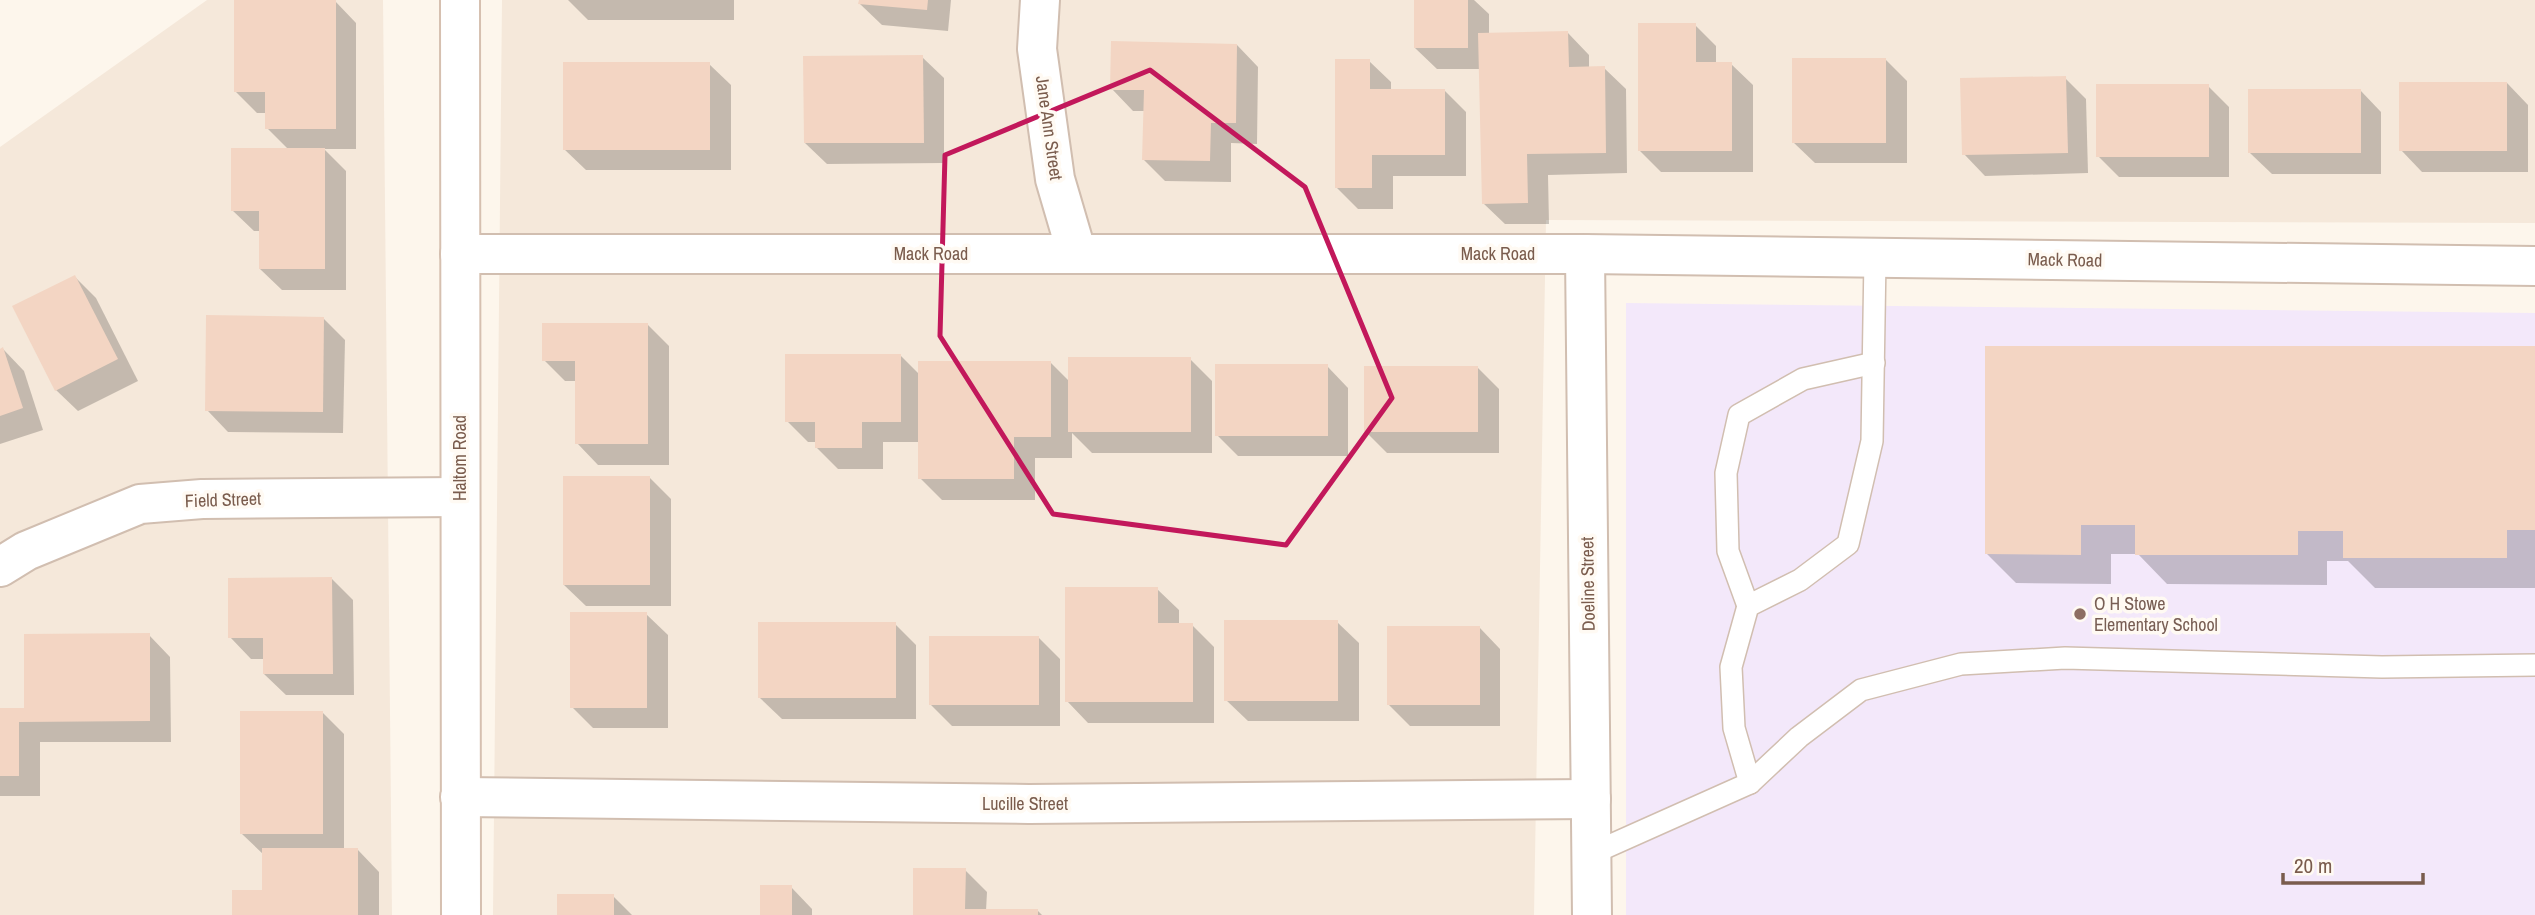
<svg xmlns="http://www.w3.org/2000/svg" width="2535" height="915" font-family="'Archivo Narrow',sans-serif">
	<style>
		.residential { fill: #f5e8da }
		.education { fill: #f3e8fa }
		.shadow { fill: #0003 }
		.building { fill: #f3d5c3 }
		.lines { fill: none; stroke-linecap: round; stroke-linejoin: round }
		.lane-casing { stroke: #d1beb0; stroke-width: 24 }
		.street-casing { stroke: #d1beb0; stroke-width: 42 }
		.secondary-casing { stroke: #d6c0b0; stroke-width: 42 }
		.lane { stroke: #fff; stroke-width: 21 }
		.street { stroke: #fff; stroke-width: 38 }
		.secondary { stroke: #fff; stroke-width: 38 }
		.marked { fill: none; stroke: #c2185b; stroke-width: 5; stroke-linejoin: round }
		.education-dot { fill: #8d6e63; stroke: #fffaf3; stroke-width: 2.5 }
		.labels { text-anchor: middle; stroke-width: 7; stroke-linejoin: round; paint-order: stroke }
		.street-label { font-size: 18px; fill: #7a5c4d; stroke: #fffaf3 }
		.education-label { font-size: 18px; fill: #785e54; stroke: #fffaf3; text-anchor: start }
	</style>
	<rect width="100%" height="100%" fill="#fdf6ec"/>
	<g class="residential">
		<polygon points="207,0 383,0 392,915 0,915 0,147"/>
		<polygon points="502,0 2535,0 2535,223 1546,220 1534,915 493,915"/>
	</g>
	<polygon class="education" points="1626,303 2535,313 2535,915 1626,915"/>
	<g class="shadow">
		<polygon points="568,0 734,0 734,20 588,20"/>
		<polygon points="860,0 951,0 948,31 882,25 860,4"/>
		<polygon points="1415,0 1474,0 1489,14 1489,34 1568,33 1589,55 1589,68 1604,68 1626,89 1627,173 1548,175 1549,224 1505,224 1483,203 1481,69 1437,69 1415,48"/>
		<polygon points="335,1 356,23 356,149 324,149 346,171 346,290 282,290 260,269 260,231 254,231 232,210 289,150 267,128 267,113 257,113 236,92"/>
		<polygon points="1695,25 1716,46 1716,64 1731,64 1753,85 1753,172 1661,172 1639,150"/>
		<polygon points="1237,45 1258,67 1257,144 1231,143 1231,182 1165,181 1144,160 1145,111 1133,111 1112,89"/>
		<polygon points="922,57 944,78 944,163 827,164 805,143"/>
		<polygon points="1885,59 1907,81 1907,163 1815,163 1793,142"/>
		<polygon points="1369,61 1391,82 1391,90 1444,90 1466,112 1466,176 1393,176 1393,209 1358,209 1336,187"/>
		<polygon points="709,64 731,85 731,170 586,170 564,149"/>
		<polygon points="2065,78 2086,99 2088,173 1985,176 1964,154"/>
		<polygon points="2507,83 2528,105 2528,172 2422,172 2401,150"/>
		<polygon points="2208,86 2229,107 2229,177 2119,177 2098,156"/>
		<polygon points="2360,90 2381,112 2381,174 2272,174 2250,153"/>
		<polygon points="75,277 96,298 138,381 78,411 56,390"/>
		<polygon points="323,318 345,340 343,433 228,432 207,410"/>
		<polygon points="647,324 669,346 669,465 598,465 577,443 577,381 565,381 544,360"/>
		<polygon points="2535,348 2535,588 2375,588 2348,561 2327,561 2327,585 2167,584 2138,554 2111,554 2111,584 2016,583 1986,553"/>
		<polygon points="3,349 24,371 43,430 0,444 0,350"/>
		<polygon points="900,355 920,375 1050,362 1070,382 1190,359 1212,381 1212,453 1092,453 1072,433 1072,458 1035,458 1035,500 942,500 920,478 920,442 883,442 883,469 838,469 816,447 816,442 808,442 787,421"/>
		<polygon points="1327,366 1348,388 1348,456 1238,456 1217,435"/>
		<polygon points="1478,368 1499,389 1499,453 1387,453 1366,432"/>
		<polygon points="649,477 671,499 671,606 586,606 564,585"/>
		<polygon points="332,579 353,600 354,695 286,695 264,674 264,659 251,659 230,637"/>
		<polygon points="1157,589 1179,610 1179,625 1192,625 1214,647 1214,723 1088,723 1067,701"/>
		<polygon points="646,614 668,635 668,728 593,728 572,707"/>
		<polygon points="1337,622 1359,643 1359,721 1248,721 1226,700"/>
		<polygon points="895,624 916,645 916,719 782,719 760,698"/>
		<polygon points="1479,627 1500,649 1500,726 1410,726 1389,705"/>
		<polygon points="149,635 170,657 171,742 40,742 40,796 0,796 0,709 26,709"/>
		<polygon points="1038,637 1060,659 1060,726 952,726 931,705"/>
		<polygon points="322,712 344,734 344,850 358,850 379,872 379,915 234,915 264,892 264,855 242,834"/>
		<polygon points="965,870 987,892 986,911 1038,911 1042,915 914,915"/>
		<polygon points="791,887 812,909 812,915 762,915"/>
		<polygon points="613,896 632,915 559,915"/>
	</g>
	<g class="building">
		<polygon points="234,0 336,0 336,129 265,129 265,92 234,92"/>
		<polygon points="859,0 928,0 927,10 858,4"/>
		<rect x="1414" y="0" width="54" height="48"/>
		<polygon points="1638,23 1696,23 1696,62 1732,62 1732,151 1638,151"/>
		<polygon points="1568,31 1569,67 1605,66 1606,153 1527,154 1528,203 1482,204 1478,33"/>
		<polygon points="1111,41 1237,44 1236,123 1211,123 1210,161 1142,160 1144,90 1110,90"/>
		<polygon points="923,55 924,143 804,143 803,56"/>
		<rect x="1792" y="58" width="94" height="85"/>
		<polygon points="1335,59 1370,59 1370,89 1445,89 1445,155 1372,155 1372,188 1335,188"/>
		<rect x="563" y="62" width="147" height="88"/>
		<polygon points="2066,76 2068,153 1962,155 1960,78"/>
		<rect x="2399" y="82" width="108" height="69"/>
		<rect x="2096" y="84" width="113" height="73"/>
		<rect x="2248" y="89" width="113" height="64"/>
		<polygon points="231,148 325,148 325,269 259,269 259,211 231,211"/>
		<polygon points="75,275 118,359 55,391 12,306"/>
		<polygon points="206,315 324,317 323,412 205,411"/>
		<polygon points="542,323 648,323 648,444 575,444 575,361 542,361"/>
		<polygon points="1985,346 2535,346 2535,530 2507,530 2507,558 2343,558 2343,531 2298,531 2298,555 2135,555 2135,525 2081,525 2081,555 1985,554"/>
		<polygon points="3,347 23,408 0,416 0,349"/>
		<polygon points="785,354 901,354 901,422 862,422 862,448 815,448 815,422 785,422"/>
		<rect x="1068" y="357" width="123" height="75"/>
		<polygon points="918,361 1051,361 1051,437 1014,437 1014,479 918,479"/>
		<rect x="1215" y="364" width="113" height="72"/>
		<rect x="1364" y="366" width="114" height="66"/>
		<rect x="563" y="476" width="87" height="109"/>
		<polygon points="332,577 333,674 263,674 263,638 228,638 228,578"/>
		<polygon points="1065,587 1158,587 1158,623 1193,623 1193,702 1065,702"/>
		<rect x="570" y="612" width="77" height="96"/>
		<rect x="1224" y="620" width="114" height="81"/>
		<rect x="758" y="622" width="138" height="76"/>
		<rect x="1387" y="626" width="93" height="79"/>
		<polygon points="150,633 150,721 19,722 19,776 0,776 0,708 24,708 24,634"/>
		<rect x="929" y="636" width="110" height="69"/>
		<rect x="240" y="711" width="83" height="123"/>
		<polygon points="262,848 358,848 358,915 232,915 232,890 262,890"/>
		<polygon points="913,868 966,868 965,909 1038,909 1038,915 913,915"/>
		<rect x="760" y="885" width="32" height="30"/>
		<rect x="557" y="894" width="57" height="21"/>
	</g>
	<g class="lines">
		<g class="lane-casing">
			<g id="lane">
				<polyline points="1748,606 1728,551 1726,473 1739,415 1803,379 1874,363"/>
				<polyline points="1750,783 1799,737 1861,690 1961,664 2065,658 2382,667 2535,665"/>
				<polyline points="1591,854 1750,783 1734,728 1731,667 1748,606 1800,580 1848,544 1872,441 1875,258"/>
			</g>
		</g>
		<g class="street-casing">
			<g id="street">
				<polyline points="1040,0 1037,49 1055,179 1077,254"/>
				<polyline points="460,254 1585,254 2535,266"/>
				<polyline points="1585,254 1592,915"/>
				<polyline points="0,567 26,551 140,504 202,499 460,497"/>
				<polyline points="460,797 1029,804 1591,799"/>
			</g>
		</g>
		<g class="secondary-casing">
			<polyline id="secondary" points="460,0 461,915"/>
		</g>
		<use href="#lane" class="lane"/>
		<use href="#street" class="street"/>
		<use href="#secondary" class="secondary"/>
	</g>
	<path class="marked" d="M 1150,70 L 1305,187 L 1392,398 L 1286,545 L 1053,514 L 940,336 L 945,155 Z"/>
	<circle class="education-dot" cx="2080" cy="614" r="7"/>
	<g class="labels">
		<g class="street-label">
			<text transform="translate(1049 128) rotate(82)" y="6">Jane Ann Street</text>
			<text x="931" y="260">Mack Road</text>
			<text x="1498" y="260">Mack Road</text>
			<text transform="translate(2065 260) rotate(1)" y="6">Mack Road</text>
			<text transform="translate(460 458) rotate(-90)" y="6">Haltom Road</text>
			<text transform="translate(223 500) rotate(-2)" y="6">Field Street</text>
			<text transform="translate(1588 584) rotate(-91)" y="6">Doeline Street</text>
			<text x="1025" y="810">Lucille Street</text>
		</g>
		<g class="education-label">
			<text x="2094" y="610">O H Stowe<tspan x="2094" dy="21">Elementary School</tspan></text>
		</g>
	</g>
	<path d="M2283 873v10h140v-10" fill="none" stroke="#7a5c4d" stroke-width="3.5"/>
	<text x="2294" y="873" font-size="21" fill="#7a5c4d" stroke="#fffaf3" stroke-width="5" paint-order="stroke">20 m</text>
</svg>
